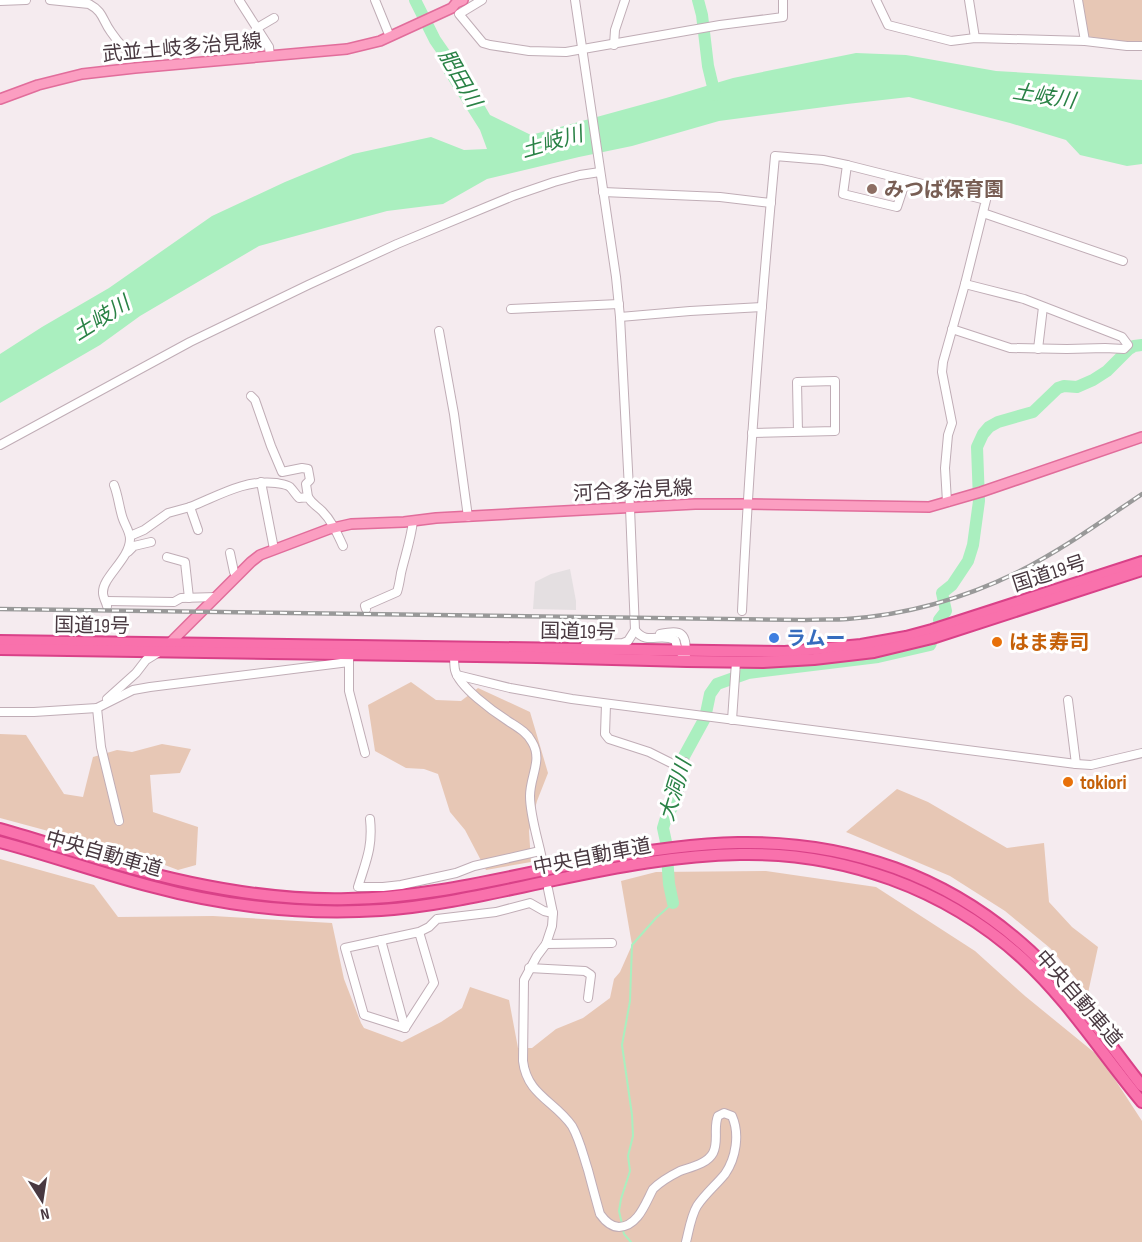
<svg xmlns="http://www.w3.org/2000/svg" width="1142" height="1242" font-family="'Sofia Sans Condensed','Noto Sans JP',sans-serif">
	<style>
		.green { fill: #e7c7b5 }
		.parking { fill: #e4dfe1 }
		.water { fill: #aaefbf }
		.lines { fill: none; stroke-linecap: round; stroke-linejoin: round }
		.stream { stroke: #aaefbf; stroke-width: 2 }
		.river { stroke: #aaefbf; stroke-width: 12 }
		.minor-casing { stroke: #c0adb6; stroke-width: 10 }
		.major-casing { stroke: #e16d9b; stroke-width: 12 }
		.highway-casing { stroke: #d94188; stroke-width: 14 }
		.minor { stroke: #fff; stroke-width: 8 }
		.major { stroke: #fb9ec1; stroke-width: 9 }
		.highway { stroke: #f971ac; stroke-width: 10 }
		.rail-casing { stroke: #999; stroke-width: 4.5 }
		.rail { stroke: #fff; stroke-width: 2; stroke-dasharray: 7; stroke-linecap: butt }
		.education-dot { fill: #8d6e63; stroke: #fff; stroke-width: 2 }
		.shop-dot { fill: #3f7fe0; stroke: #fff; stroke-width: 2 }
		.food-dot { fill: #e8710a; stroke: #fff; stroke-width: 2 }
		.labels { text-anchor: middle; stroke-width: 6; stroke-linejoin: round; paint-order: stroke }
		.street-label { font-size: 20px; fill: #493941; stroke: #fff }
		.education-label { font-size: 20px; font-weight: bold; fill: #785e54; stroke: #fff; text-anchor: start }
		.shop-label { font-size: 20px; font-weight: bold; fill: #366cbe; stroke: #fff; text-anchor: start }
		.food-label { font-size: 20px; font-weight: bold; fill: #c56008; stroke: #fff; text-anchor: start }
		.water-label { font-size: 21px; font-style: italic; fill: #2a8246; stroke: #fff }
	</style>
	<rect width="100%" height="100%" fill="#f5ebef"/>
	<g class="green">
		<polygon points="1080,0 1142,0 1142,44 1126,43 1086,36"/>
		<polygon points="411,682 436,700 461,701 478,688 530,712 548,773 537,801 529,831 531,862 486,870 465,830 450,812 438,774 424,769 406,768 375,751 368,705"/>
		<polygon points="0,734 26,735 64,794 83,797 93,757 117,750 132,752 162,744 191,749 180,773 150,775 153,812 198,827 196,865 178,870 141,856 0,818"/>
		<polygon points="897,789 928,802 1007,848 1044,843 1049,902 1072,927 1098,947 1088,993 1050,948 1005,911 950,876 846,832"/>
		<polygon points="0,859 94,885 118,917 213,916 332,923 344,979 361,1023 364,1028 402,1042 441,1022 462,1008 470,987 509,1000 518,1048 532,1048 556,1029 583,1018 610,998 614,979 620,972 632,945 621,881 656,872 766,871 876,887 975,951 1025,996 1101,1058 1142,1121 1142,1242 0,1242"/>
	</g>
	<polygon class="parking" points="570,569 576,601 576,610 533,609 535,582 551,574"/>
	<polygon class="water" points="856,53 906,55 996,71 1142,80 1142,164 1127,166 1080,155 1066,140 1010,123 909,97 847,104 719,121 632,146 579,157 487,179 443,204 387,211 259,246 140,316 100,345 0,403 0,354 42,327 109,288 212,216 285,182 353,154 431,137 464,150 487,149 480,130 444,73 460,63 490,115 531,135 666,98 733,78"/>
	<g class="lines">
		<g class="stream">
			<polyline points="622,1224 619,1211 621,1199 630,1171 628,1156 633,1136 632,1115 622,1045 630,1001 632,945 656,918 673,903"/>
			<polyline points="623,1230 624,1234 631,1242"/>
		</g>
		<g class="river">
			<polyline points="415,0 435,40 462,79"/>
			<polyline points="698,0 702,15 708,66 715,95"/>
			<polyline points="939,620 946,611 942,593 952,585 968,561 973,545 979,501 977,447 983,434 989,427 998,422 1033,412 1058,388 1064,386 1077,387 1093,380 1107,371 1129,349 1134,346 1142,345"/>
			<polyline points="673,903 669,884 666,842 663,828 666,818 676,800 682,760 705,718 710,694 717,684 748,673 878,657 930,645 931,643"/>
		</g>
		<g class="minor-casing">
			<g id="minor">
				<path d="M 50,0 L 89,4 C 104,12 102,20 111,32 C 115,38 119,43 124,48"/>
				<polyline points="239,0 269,47 270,56"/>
				<polyline points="375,0 388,32"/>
				<polyline points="482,0 459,14 483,43 490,45 529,51 566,52 720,25 783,17 783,0"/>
				<path d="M 575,0 L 616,277 L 620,317 L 630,508 L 635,630 C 647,646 659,632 675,640 L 678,650 L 682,654"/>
				<polyline points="876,0 888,25 951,41 975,38 1085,41 1127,46 1142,46"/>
				<polyline points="969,0 975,38"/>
				<polyline points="1078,0 1085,41"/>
				<polyline points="0,1 26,0"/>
				<polyline points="257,28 274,18"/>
				<polyline points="614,45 615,30 625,0"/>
				<polyline points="847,165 843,194 897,207 906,180"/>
				<polyline points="603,192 720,197 771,203"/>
				<polyline points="983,213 1123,261"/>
				<polyline points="511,309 619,304"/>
				<polyline points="620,317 690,311 762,307"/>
				<polyline points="952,329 1010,348 1067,349 1105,348 1124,349 1128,345 1122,337 1024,299 965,284"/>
				<polyline points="439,331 454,414 468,517"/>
				<polyline points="1038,349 1043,307"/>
				<polyline points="251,396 255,400 271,446 282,472 302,468 308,469 310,480 306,484 308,497"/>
				<polyline points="752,433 835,431 835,381 797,382 798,432"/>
				<polyline points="0,445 190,342 308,285 397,244 513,196 554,182 580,175 600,172"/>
				<polyline points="261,482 274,549"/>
				<path d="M 190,507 C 218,496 245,479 276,483 C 281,484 286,484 290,487 C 293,490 296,495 299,498 L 308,497 C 312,504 317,506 322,511 C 332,521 337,533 343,546"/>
				<polyline points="130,536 144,530 168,513 190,507 198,530"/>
				<polyline points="128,552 134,546 151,542"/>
				<polyline points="230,553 234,572 237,576"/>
				<polyline points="167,557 185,562 189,598"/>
				<polyline points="106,601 174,602 181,598 216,597"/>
				<path d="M 107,606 C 106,602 103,597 103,593 C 102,577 130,559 130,539 C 130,531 124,524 122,516 C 119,506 118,495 114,485"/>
				<path d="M 366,609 L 365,606 L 397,592 C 399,586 400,579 401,573 C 405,556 411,539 413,521"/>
				<path d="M 742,611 C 749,459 761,307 775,156 L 823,160 L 847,165 L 986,200 L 965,284 L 943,362 L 942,372 L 952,423 L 948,435 L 945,468 L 947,502"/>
				<path d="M 660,634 C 682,630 686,632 686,655"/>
				<polyline points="585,645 623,643 628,641 635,630"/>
				<path d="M 454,652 C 454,658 454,665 455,670 C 459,687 494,712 508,721 C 517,727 527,732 532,742 C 543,760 530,776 530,796 C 530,817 539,842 543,864"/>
				<polyline points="349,662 349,691 365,753"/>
				<polyline points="457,675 510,688 572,699 1076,764 1091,765 1142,753"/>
				<polyline points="107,699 136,673 146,660 159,652"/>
				<polyline points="1068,700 1076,764"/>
				<polyline points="606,704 605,734 609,739 649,752 673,764 685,762"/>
				<polyline points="97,708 101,747 119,821"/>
				<polyline points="0,712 34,712 97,708 133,690 150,687 349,662 350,649"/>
				<polyline points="732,720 736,662"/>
				<path d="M 370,819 C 373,847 366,861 358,887 L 383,887 L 401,885 L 456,873 L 474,866 L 540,851"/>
				<path d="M 548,889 L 553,913 L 552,926 L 546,944 L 537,956 L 524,980 L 523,1061 C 527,1095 555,1101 572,1126 C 580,1140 583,1155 588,1170 C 592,1185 596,1200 600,1214 C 605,1221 611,1227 619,1227 C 638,1226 645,1204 653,1189 C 660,1182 672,1175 680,1171 C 691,1167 707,1164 713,1153 C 719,1142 713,1127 718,1116 L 724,1113 L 732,1116 C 740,1134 736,1158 725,1174 C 716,1185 705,1194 697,1206 C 691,1216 689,1230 686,1242"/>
				<polyline points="419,932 345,948 364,1015 405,1028 434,983 419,932 429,927 437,919 496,912 530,903 544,911 553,913"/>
				<polyline points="381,940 405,1028"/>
				<polyline points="546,944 612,943"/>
				<polyline points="529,968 585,971 591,975 588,998"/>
			</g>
		</g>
		<g class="major-casing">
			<g id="major">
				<polyline points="0,99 38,85 82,74 135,68 347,49 380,41 452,8 456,3 463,0"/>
				<polyline points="166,647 251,562 260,555 329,529 351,524 404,522 436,518 695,504 747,504 929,507 981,492 1142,437"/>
			</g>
		</g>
		<g class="highway-casing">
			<g id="highway">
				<polyline points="0,641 785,652 861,645 906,637 932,630 1142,562"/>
				<polyline points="0,649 537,657 687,661 763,662 814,659 874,652 932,638 1142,570"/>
				<path d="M 0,829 C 40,840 80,854 120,865 C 193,886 272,901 348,899 C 430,898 509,876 589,861 C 638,852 688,844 738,843 C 848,841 949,876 1030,951 C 1073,991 1106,1040 1142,1086"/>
				<path d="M 0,842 C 50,855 100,873 150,886 C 224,906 304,915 381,910 C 439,906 496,892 554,880 C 615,867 678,855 740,854 C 843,852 945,888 1022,958 C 1068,1000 1102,1054 1142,1102"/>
			</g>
		</g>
		<use href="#minor" class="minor"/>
		<use href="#major" class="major"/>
		<use href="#highway" class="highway"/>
		<g class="rail-casing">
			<path id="rail" d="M 0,609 L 806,620 C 820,619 834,620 847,619 C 906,615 965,598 1018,572 C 1062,550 1102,521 1142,494"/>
		</g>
		<use href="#rail" class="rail"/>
	</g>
	<circle class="education-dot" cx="872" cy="189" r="6"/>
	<circle class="shop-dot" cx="774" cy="638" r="6"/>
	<g class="food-dot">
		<circle cx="997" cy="642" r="6"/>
		<circle cx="1068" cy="782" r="6"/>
	</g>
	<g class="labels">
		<g class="street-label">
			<text transform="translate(182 47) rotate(-5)" y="7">武並土岐多治見線</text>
			<text transform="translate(633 490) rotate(-3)" y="7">河合多治見線</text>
			<text transform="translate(1049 573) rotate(-18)" y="7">国道19号</text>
			<text transform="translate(92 625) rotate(1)" y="7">国道19号</text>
			<text transform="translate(578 631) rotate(1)" y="7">国道19号</text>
			<text transform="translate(104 853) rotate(16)" y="7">中央自動車道</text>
			<text transform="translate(592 856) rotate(-11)" y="7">中央自動車道</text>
			<text transform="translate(1079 998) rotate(49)" y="7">中央自動車道</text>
		</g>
		<g class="education-label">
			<text x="884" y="196">みつば保育園</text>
		</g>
		<g class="shop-label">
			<text x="786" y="645">ラムー</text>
		</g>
		<g class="food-label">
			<text x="1009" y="649">はま寿司</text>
			<text x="1080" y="789">tokiori</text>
		</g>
		<g class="water-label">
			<text transform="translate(460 78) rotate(60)" y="7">肥田川</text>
			<text transform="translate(1044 96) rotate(9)" y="7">土岐川</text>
			<text transform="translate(552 142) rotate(-16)" y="7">土岐川</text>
			<text transform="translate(101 318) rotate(-32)" y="7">土岐川</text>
			<text transform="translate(675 790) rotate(-73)" y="7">大洞川</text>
		</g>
	</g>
	<g transform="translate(42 1200) rotate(168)" stroke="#ffffff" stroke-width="4.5" paint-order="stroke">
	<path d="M0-4.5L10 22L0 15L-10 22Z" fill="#493941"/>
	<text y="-9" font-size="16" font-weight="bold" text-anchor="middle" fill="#493941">N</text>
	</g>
</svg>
